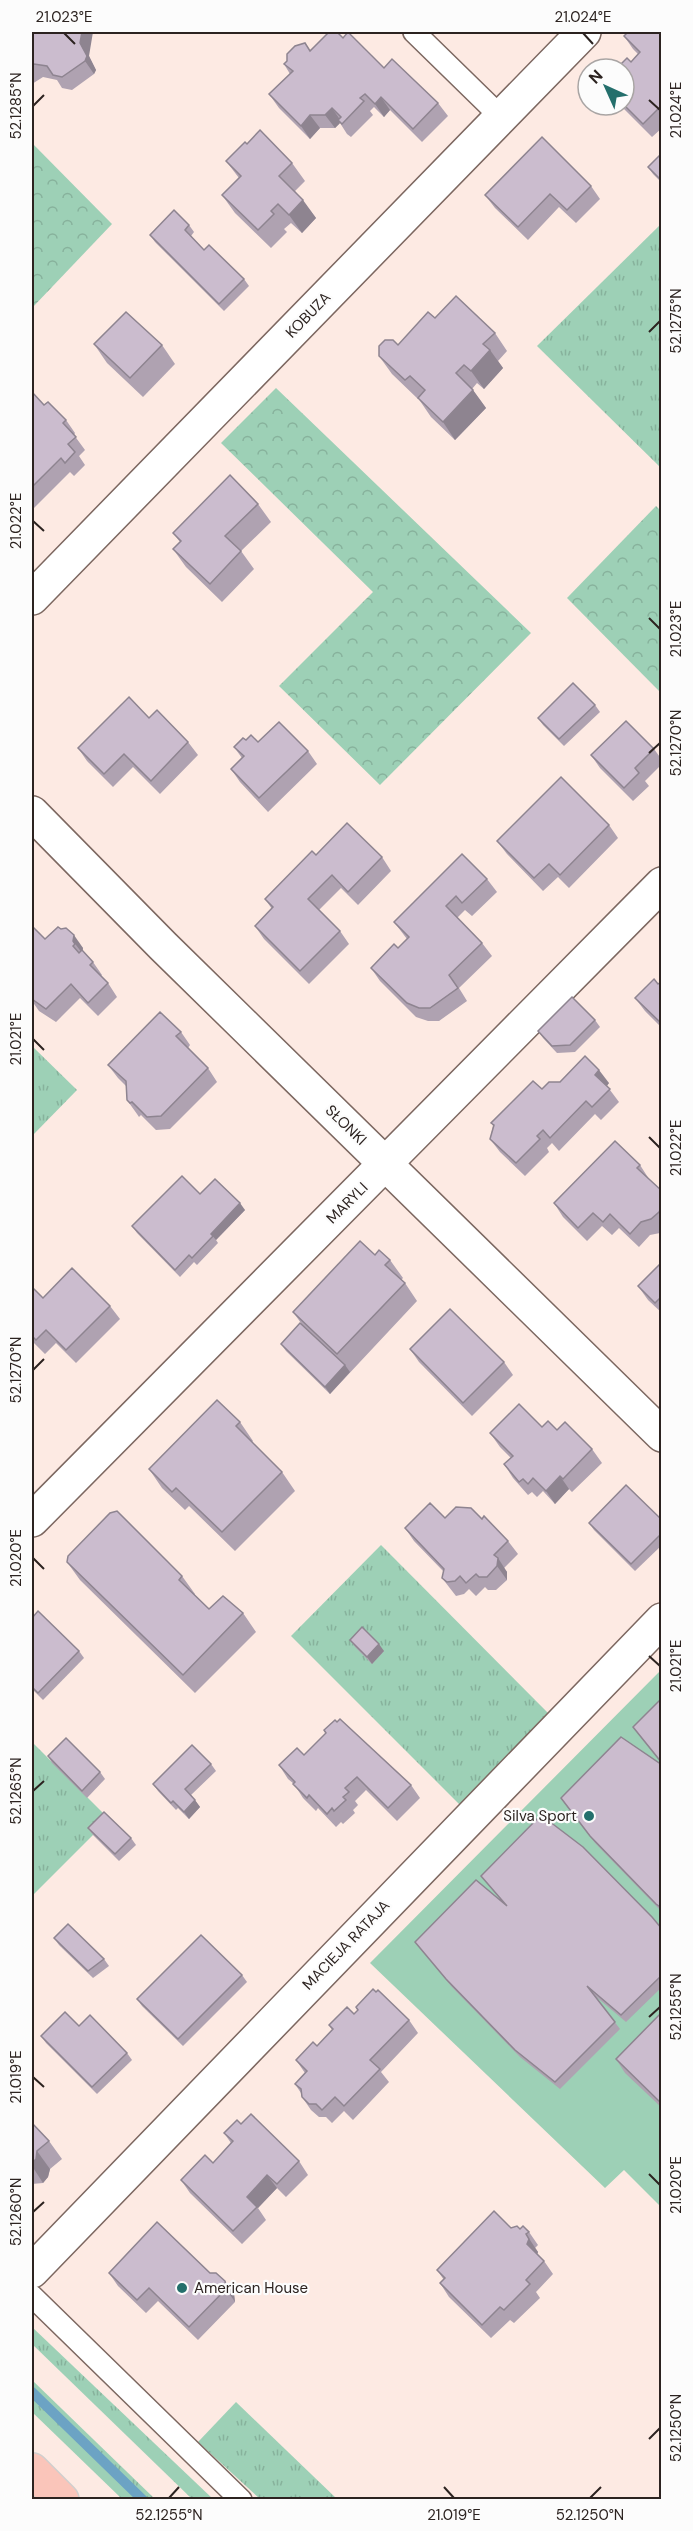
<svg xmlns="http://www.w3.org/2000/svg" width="693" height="2531" font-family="'DM Sans',sans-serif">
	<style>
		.grass { fill: url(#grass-tufts) }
		.forest { fill: url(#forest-crowns) }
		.garden { fill: #9dd0b6 }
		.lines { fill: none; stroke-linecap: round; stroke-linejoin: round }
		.stream { stroke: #6ca3c4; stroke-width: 10 }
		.lane-casing { stroke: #7c6760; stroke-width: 24 }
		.street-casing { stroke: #7c6760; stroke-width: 36 }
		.primary-casing { stroke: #d1cfce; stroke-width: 36 }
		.lane { stroke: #fff; stroke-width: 21 }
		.street { stroke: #fff; stroke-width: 33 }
		.primary { stroke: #fac5ba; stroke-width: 33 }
		.wall { fill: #afa2b1 }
		.shaded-wall { fill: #8e8490 }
		.building { fill: #cbbcce; stroke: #8e8490; stroke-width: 1.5 }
		.ticks { fill: none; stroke: #2c2320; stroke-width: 2 }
		.poi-dot { fill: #246f6c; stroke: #fcfcfc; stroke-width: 2 }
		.labels { text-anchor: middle; stroke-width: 4.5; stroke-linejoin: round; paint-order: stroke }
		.street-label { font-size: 15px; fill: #2c2320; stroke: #fcfcfc }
		.poi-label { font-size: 15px; fill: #2c2320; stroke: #fcfcfc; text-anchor: end }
		.neatline { fill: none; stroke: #2c2320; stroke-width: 2 }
		.ticks-label { font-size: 15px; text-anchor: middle; fill: #2c2320 }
	</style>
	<defs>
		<pattern id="grass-tufts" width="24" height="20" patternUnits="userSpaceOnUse" patternTransform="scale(1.5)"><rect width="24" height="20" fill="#9dd0b6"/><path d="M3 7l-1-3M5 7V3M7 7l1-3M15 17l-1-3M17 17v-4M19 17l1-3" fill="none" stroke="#87b29c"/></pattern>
		<pattern id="forest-crowns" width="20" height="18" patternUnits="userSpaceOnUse" patternTransform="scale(1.5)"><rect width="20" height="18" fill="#9dd0b6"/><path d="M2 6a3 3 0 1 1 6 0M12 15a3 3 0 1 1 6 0" fill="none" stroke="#87b29c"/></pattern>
	</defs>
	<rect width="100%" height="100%" fill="#fdeae3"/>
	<g class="grass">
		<polygon points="661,224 661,468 537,346"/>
		<polygon points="32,1046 77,1090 32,1136"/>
		<polygon points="381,1545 551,1716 460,1805 291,1636"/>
		<polygon points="32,1742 109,1819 32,1896"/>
		<polygon points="32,2327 213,2499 192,2499 32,2344"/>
		<polygon points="32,2380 155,2499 122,2499 32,2412"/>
		<polygon points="236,2402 337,2499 260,2499 198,2442"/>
	</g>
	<g class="forest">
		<polygon points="32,143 112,224 32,308"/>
		<polygon points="276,388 531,633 380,785 279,686 373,592 221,443"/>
		<polygon points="656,506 662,512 661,693 567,598"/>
	</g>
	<polygon class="garden" points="661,1670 661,2207 624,2170 605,2188 370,1963"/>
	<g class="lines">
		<polyline class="stream" points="32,2392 143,2500"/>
		<g class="lane-casing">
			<g id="lane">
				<polyline points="414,32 501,117"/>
				<polyline points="32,2296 241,2500"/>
			</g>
		</g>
		<g class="street-casing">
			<g id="street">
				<polyline points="32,598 584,32"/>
				<polyline points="32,813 163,946 662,1435"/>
				<polyline points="32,1520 662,884"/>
				<polyline points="32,2271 662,1620"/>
			</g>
		</g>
		<g class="primary-casing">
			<polyline id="primary" points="32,2470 62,2500"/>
		</g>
		<use href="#lane" class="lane"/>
		<use href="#street" class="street"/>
		<use href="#primary" class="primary"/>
	</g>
	<g class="wall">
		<polygon points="32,32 89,56 96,70 94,74 72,90 62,88 57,80 43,77 32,84"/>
		<polygon points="662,32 662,128 652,137 620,105 624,105 631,62 638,54 633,49 624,36"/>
		<polygon points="343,38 384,68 438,103 448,116 422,142 390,110 384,117 374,107 370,111 373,115 351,137 347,134 340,123 335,128 320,128 310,139 279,108 269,94 290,74 284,64 287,61 310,50"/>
		<polygon points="247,144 292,163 305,181 295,191 316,218 302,233 291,223 284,229 287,232 271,248 235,213 222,195 239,178 226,161"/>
		<polygon points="662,153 662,183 653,174 648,167"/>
		<polygon points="591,186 600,199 576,223 559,207 528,240 495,208 485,195"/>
		<polygon points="189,225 194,232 191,236 204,250 244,279 249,286 224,311 155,242 150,235"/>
		<polygon points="435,318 495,333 507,351 498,361 503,368 484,389 477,383 472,389 486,408 455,440 431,417 418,398 419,397 418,399 392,374 379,356 398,345"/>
		<polygon points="94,344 162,345 175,364 143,397 107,363"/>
		<polygon points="32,392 44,405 66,420 75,433 74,435 85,450 79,456 85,465 74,476 70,472 32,510"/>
		<polygon points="258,504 271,522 241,551 254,569 222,602 186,567 173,549 180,542 173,533"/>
		<polygon points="595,705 600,712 564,746 543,725 538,718"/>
		<polygon points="149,718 188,742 198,755 160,794 133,767 113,787 87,761 78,748"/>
		<polygon points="258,742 308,751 317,764 268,812 240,782 231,769 242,758 234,747"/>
		<polygon points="654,749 662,760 662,764 645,781 649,786 633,801 600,768 591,755"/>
		<polygon points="609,825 618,838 569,888 558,877 543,891 507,854 497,841"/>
		<polygon points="316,855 382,857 391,871 358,905 341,888 319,910 340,931 349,944 309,984 264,939 255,926 272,909 265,899"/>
		<polygon points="487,879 497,892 472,916 465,910 457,918 482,943 492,956 459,988 467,1001 439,1021 428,1021 416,1017 380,981 371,968 398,948 407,939 394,922"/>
		<polygon points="32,926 45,939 58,927 83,948 82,951 93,962 102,975 101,976 108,983 117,997 98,1016 80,998 56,1022 39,1011 32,1001"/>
		<polygon points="662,981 662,1028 645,1011 635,998 658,984"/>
		<polygon points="595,1020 600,1027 575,1052 557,1053 543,1038 538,1031"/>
		<polygon points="181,1032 190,1045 188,1048 208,1068 217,1082 170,1129 156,1130 141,1115 139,1117 137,1114 127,1100 126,1086 118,1078 108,1065"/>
		<polygon points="609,1083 607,1086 619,1102 601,1120 595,1114 559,1151 552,1143 547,1148 549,1152 525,1176 500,1152 490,1139 493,1126 491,1123 542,1089"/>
		<polygon points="640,1165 649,1179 662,1191 662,1231 660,1233 650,1235 639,1247 619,1228 612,1235 602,1226 587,1241 563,1217 554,1203"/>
		<polygon points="200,1194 245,1210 216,1240 218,1243 197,1265 194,1262 180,1277 137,1233 132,1226"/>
		<polygon points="375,1255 390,1260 403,1278 401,1280 405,1283 417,1301 330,1394 286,1351 281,1344 301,1323 293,1312"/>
		<polygon points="662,1262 662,1313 648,1300 638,1286"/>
		<polygon points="32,1287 43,1298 110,1306 120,1319 76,1363 56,1343 45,1354 32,1341"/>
		<polygon points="410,1349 504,1362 513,1375 472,1416 419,1362"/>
		<polygon points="240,1422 253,1441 252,1442 282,1472 295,1491 235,1551 189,1506 185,1510 162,1488 149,1469"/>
		<polygon points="542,1427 557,1430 592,1449 602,1463 572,1492 569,1489 555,1504 543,1491 537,1497 532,1492 528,1495 513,1478 504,1464 511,1458 500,1447 490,1433"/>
		<polygon points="445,1518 482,1519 508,1541 518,1554 504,1568 507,1572 507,1580 496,1590 488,1590 485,1587 476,1596 469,1589 464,1594 456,1596 442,1578 444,1572 414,1541 405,1528"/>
		<polygon points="662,1520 662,1545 635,1571 594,1530 589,1523"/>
		<polygon points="67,1562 182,1576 195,1594 195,1595 209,1609 243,1613 256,1632 195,1693 80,1580"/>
		<polygon points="32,1618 79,1651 84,1658 43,1700 32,1689"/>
		<polygon points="350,1640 384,1651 372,1664 355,1647"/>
		<polygon points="304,1755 411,1785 420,1798 397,1821 366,1790 355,1801 358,1805 353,1810 355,1813 343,1824 341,1822 336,1827 318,1808 316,1811 303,1798 294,1784 288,1779 279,1765"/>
		<polygon points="48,1756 100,1772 105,1779 87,1798 52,1763"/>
		<polygon points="211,1764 216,1771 191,1795 200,1807 189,1819 178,1808 176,1810 158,1791 153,1784"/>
		<polygon points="662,1765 662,1912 595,1843 566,1805"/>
		<polygon points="88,1828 131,1838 136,1845 119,1861 93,1835"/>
		<polygon points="481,1876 662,1929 662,1987 626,2022 594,1995 620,2029 560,2089 520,2057 451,1986 415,1942 503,1903"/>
		<polygon points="54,1938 104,1959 109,1966 93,1978 59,1945"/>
		<polygon points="242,1975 247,1982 183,2046 142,2006 137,1999"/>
		<polygon points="356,2007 409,2020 418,2033 381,2072 389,2082 353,2120 344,2111 332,2123 326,2117 319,2117 311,2110 302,2097 301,2093 295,2084 305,2073 296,2060 317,2046 332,2030 329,2025 354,2014 358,2011"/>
		<polygon points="662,2012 662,2108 625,2073 616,2059"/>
		<polygon points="41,2036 127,2053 132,2060 97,2094 46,2043"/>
		<polygon points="32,2123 49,2141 62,2159 50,2169 48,2177 43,2183 32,2184"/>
		<polygon points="241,2124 299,2161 308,2175 286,2197 277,2188 258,2208 266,2220 242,2244 190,2193 181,2180 213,2163 231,2143 224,2133"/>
		<polygon points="511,2228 520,2229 529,2232 538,2245 535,2248 538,2252 537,2254 544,2261 553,2274 536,2292 540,2298 514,2323 510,2320 491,2338 449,2297 440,2283 444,2280 437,2270"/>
		<polygon points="109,2273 210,2273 225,2281 234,2294 235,2302 198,2340 158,2301 146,2313 118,2286"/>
	</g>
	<g class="shaded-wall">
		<polygon points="82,32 93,32 89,56 96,70 94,74 85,61 80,43"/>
		<polygon points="381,97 390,110 384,117 375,104"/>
		<polygon points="332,108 341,121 338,120 340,123 335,128 325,115"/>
		<polygon points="310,115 320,128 310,139 301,126"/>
		<polygon points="303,200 316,218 302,233 289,215"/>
		<polygon points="490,350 503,368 484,389 471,371"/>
		<polygon points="473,390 486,408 455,440 443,422"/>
		<polygon points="74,935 83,948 82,953 73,941"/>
		<polygon points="599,1070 609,1083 605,1088 595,1075"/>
		<polygon points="240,1203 245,1210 216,1240 211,1234"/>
		<polygon points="345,1365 350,1372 330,1394 325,1387"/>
		<polygon points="560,1476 569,1489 555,1504 546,1491"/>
		<polygon points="498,1558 507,1572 507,1580 497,1566"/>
		<polygon points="379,1644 384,1651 372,1664 367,1657"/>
		<polygon points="195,1800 200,1807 189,1819 184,1812"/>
		<polygon points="37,2151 50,2169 48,2177 43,2183 32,2166"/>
		<polygon points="267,2175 277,2188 258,2208 247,2197"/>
		<polygon points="526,2234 538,2252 536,2257 527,2244"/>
		<polygon points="225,2281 234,2294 235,2302 226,2289"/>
	</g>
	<g class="building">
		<polygon points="32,32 82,32 80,43 87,56 85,61 62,77 53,75 47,66 34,64 32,65"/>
		<polygon points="329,32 337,32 343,38 348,32 384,68 392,59 438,103 413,129 381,97 375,104 365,94 360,98 364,101 342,124 338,120 341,117 332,108 325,115 310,115 301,126 269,94 293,71 284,64 287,61 287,54 295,46 305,43 310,51"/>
		<polygon points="628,32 662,32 662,105 643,124 624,105 624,69 616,69 627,58 631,62 640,52 624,36"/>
		<polygon points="260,130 292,163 279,176 303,200 289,215 278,204 271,211 274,214 258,230 222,195 241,176 226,161 245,142 247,144"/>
		<polygon points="542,137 591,186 567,210 550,194 518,227 485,195"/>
		<polygon points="662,153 662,181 648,167"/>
		<polygon points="174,210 189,225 185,230 204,250 209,245 244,279 219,304 150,235"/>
		<polygon points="456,296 495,333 483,344 490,350 471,371 464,365 456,373 473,390 443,422 418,398 425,390 410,376 405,380 379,356 379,346 385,340 393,340 398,345 428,312 435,318"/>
		<polygon points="126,312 162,345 130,378 94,344"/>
		<polygon points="32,392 44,405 48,402 66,420 63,423 76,437 68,444 75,452 65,463 61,458 32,487"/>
		<polygon points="230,475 258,504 225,536 241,551 210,584 173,549 181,541 173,533"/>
		<polygon points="573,683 595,705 559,739 538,718"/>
		<polygon points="129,697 149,718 157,710 188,742 151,781 124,754 104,774 78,748"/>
		<polygon points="626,721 654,749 635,768 639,773 624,788 591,755"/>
		<polygon points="279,722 308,751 259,798 231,769 244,756 234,747 243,738 246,740 251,735 258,742"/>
		<polygon points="561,777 609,825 560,875 549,864 534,878 497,841"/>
		<polygon points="347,823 382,857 348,892 332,875 308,899 340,931 300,971 255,926 273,907 265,899 312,851 316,855"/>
		<polygon points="462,854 487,879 462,903 456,896 446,906 482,943 449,975 458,988 430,1008 419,1008 407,1003 371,968 394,944 398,948 409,937 394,922"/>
		<polygon points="32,926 45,939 58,927 61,929 66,928 74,935 73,941 75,944 73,946 79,953 82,950 93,962 90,965 108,983 88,1003 71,984 46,1009 32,999"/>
		<polygon points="654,979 658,984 662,981 662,1024 635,998"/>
		<polygon points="572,997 595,1020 570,1045 552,1046 538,1031"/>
		<polygon points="160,1012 181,1032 176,1036 208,1068 161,1116 147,1117 132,1102 130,1103 127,1100 126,1081 108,1065"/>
		<polygon points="585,1056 599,1070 595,1075 610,1089 592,1107 586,1101 550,1138 543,1130 537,1136 540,1139 516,1163 490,1139 494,1125 491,1123 533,1081 542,1089 549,1082 560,1082"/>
		<polygon points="615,1141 640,1165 637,1168 662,1191 662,1207 659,1212 651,1219 641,1222 630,1234 610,1214 603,1222 593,1213 578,1228 554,1203"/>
		<polygon points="182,1176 200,1194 215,1179 240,1203 211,1234 213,1236 192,1258 189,1255 175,1270 132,1226"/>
		<polygon points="360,1241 375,1255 379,1250 390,1260 385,1265 405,1283 337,1354 293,1312"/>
		<polygon points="662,1262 662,1296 655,1303 638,1286"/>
		<polygon points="72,1268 110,1306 66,1350 46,1330 36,1340 32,1336 32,1287 43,1298"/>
		<polygon points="450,1309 504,1362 463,1403 410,1349"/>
		<polygon points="300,1323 345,1365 325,1387 281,1344"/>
		<polygon points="217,1400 240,1422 236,1426 282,1472 222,1532 176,1488 172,1492 149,1469"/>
		<polygon points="519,1404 542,1427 548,1421 557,1430 565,1422 592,1449 563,1479 560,1476 546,1491 533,1478 528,1484 523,1479 519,1482 504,1464 513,1456 490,1433"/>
		<polygon points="626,1485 662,1520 662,1533 631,1564 589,1523"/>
		<polygon points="430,1503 445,1518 456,1507 471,1508 482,1519 484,1516 508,1541 494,1555 498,1558 497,1566 487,1577 479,1577 476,1574 466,1583 460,1576 455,1581 447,1582 442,1578 444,1569 405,1528"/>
		<polygon points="117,1511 182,1576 179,1580 209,1609 223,1596 243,1613 183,1675 67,1562 68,1556 110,1513"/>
		<polygon points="38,1611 79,1651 38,1693 32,1687 32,1618"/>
		<polygon points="362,1627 379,1644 367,1657 350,1640"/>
		<polygon points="662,1698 662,1763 633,1727"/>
		<polygon points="340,1719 411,1785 388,1808 357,1777 345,1788 349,1792 343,1797 346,1800 334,1811 332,1808 327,1814 309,1795 307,1798 293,1784 295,1782 279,1765 297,1748 304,1755 326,1733 324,1730 335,1720 337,1722"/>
		<polygon points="621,1737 662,1765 662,1908 656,1904 590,1836 561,1798"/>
		<polygon points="66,1738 100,1772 82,1791 48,1756"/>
		<polygon points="192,1745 211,1764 185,1789 195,1800 184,1812 173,1801 171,1803 153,1784"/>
		<polygon points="104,1812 131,1838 115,1854 88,1828"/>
		<polygon points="541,1815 583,1847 652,1917 662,1929 662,1975 621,2015 587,1986 615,2022 555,2082 515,2050 446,1979 415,1942 476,1880 507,1906 481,1876"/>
		<polygon points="68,1924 104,1959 88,1971 54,1938"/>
		<polygon points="201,1935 242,1975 178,2039 137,1999"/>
		<polygon points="373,1989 376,1992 378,1990 409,2020 370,2060 380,2069 344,2106 335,2097 322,2110 316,2104 309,2104 302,2097 301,2089 295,2084 307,2071 296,2060 313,2042 317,2046 333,2029 329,2025 347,2007 354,2014 358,2010 356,2007"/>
		<polygon points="65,2012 79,2026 90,2015 127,2053 92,2087 41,2036"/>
		<polygon points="662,2012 662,2104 616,2059"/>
		<polygon points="251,2114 299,2161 277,2184 267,2175 247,2197 257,2207 233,2231 181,2180 205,2155 213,2163 233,2141 224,2133 237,2120 241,2124"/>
		<polygon points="32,2123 49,2141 37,2151 36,2159 32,2163"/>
		<polygon points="494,2211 511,2228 517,2226 520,2229 523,2226 529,2232 526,2234 529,2239 527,2244 544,2261 526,2280 530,2284 504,2310 500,2307 482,2325 440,2283 445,2278 437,2270"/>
		<polygon points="157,2222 210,2273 216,2273 225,2281 226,2289 189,2327 149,2288 137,2300 109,2273"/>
	</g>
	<path class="ticks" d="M 64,33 L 75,44M 583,33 L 593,44M 649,100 L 660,110M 33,106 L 44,95M 649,332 L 660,321M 33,521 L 44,531M 649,618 L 660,629M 649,753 L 660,743M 33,1039 L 44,1050M 649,1137 L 660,1148M 33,1370 L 44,1359M 33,1558 L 44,1569M 649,1656 L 660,1666M 33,1791 L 44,1781M 649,2017 L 660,2007M 33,2077 L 44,2087M 649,2174 L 660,2185M 33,2212 L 44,2202M 649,2439 L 660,2428M 444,2487 L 454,2498M 169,2498 L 179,2487M 590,2498 L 601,2487"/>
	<g class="poi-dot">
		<circle cx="589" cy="1816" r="6"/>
		<circle cx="182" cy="2288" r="6"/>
	</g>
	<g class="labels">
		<g class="street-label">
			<text transform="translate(308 315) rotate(-46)" y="5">KOBUZA</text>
			<text transform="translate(346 1125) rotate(44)" y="5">SŁONKI</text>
			<text transform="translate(347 1203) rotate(-45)" y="5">MARYLI</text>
			<text transform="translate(346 1945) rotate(-46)" y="5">MACIEJA RATAJA</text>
		</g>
		<g class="poi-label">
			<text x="577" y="1821">Silva Sport</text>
			<text x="194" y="2293" text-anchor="start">American House</text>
		</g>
	</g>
	<rect width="693" height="2531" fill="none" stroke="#fcfcfc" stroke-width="66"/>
	<g transform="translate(606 87) rotate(315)"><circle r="28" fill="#fcfcfc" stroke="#a9a5a4" stroke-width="1.5"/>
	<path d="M0-4.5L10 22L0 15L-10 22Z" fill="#246f6c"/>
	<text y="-9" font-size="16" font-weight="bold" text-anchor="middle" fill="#2c2320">N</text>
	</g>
	<rect x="33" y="33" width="627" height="2465" class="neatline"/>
	<g class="ticks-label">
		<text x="64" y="22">21.023°E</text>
		<text x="583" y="22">21.024°E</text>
		<text transform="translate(16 106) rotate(-90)" y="5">52.1285°N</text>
		<text transform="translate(676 110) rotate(-90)" y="5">21.024°E</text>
		<text transform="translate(676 321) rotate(-90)" y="5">52.1275°N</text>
		<text transform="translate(16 521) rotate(-90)" y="5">21.022°E</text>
		<text transform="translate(676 629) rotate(-90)" y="5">21.023°E</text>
		<text transform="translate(676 743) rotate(-90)" y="5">52.1270°N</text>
		<text transform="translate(16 1039) rotate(-90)" y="5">21.021°E</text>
		<text transform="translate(676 1148) rotate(-90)" y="5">21.022°E</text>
		<text transform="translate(16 1370) rotate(-90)" y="5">52.1270°N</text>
		<text transform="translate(16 1558) rotate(-90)" y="5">21.020°E</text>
		<text transform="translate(676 1666) rotate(-90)" y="5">21.021°E</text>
		<text transform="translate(16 1791) rotate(-90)" y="5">52.1265°N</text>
		<text transform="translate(676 2007) rotate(-90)" y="5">52.1255°N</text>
		<text transform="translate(16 2077) rotate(-90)" y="5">21.019°E</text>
		<text transform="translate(676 2185) rotate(-90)" y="5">21.020°E</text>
		<text transform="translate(16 2212) rotate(-90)" y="5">52.1260°N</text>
		<text transform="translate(676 2428) rotate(-90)" y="5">52.1250°N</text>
		<text x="169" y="2520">52.1255°N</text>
		<text x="454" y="2520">21.019°E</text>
		<text x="590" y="2520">52.1250°N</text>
	</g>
</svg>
